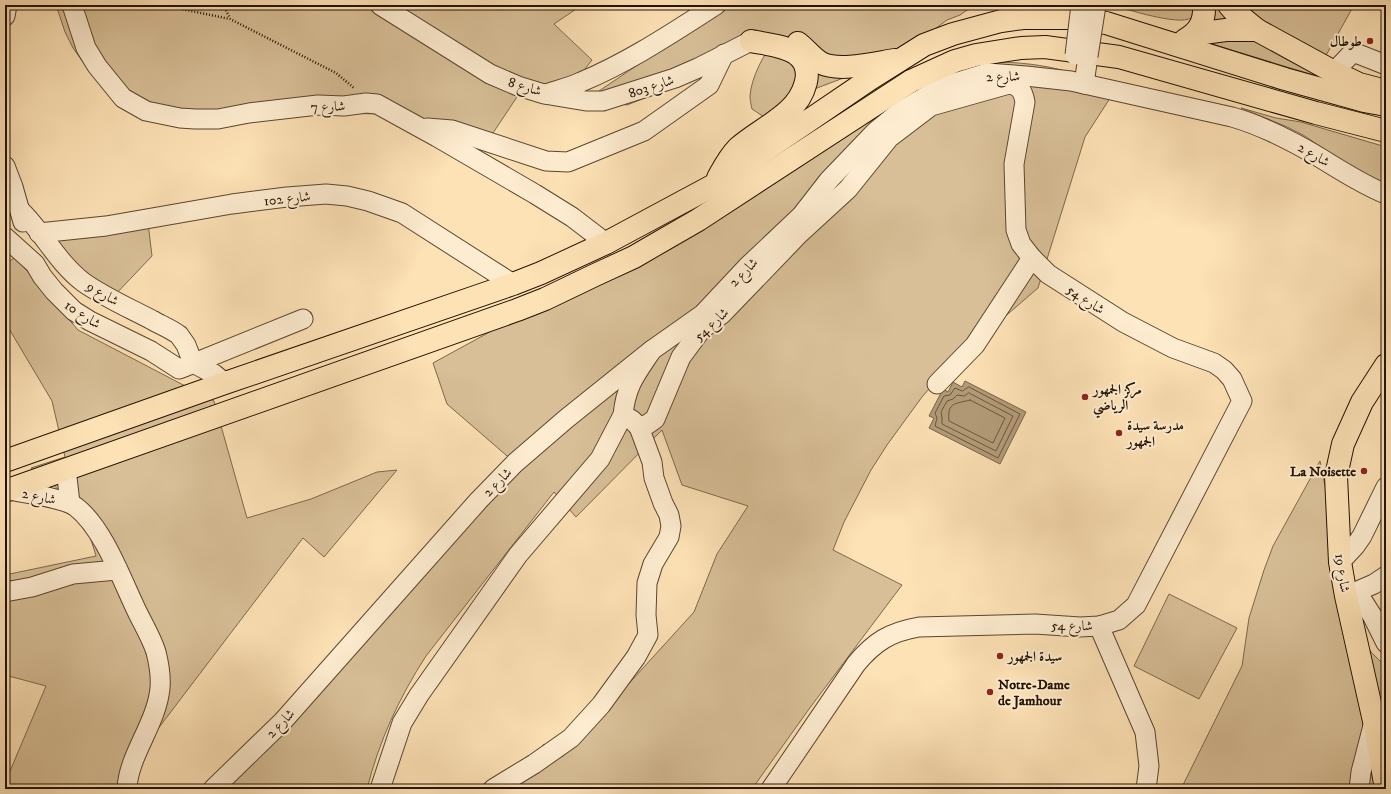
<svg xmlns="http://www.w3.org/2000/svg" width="1391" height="794" font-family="'IM FELL DW Pica',Amiri,serif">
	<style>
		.green { fill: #d8bf97; stroke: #7e684c }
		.water { fill: #b39b78; stroke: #796448 }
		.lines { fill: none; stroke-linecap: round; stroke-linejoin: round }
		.shore { stroke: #6b563c; stroke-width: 1 }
		.minor-casing { stroke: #5a462e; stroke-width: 21 }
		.major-casing { stroke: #231200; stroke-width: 24 }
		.highway-casing { stroke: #231200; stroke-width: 24 }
		.path { stroke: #231200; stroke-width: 2.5; stroke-dasharray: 1 2; stroke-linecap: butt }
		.minor { stroke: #feecd0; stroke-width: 19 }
		.major { stroke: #fde2b6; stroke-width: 22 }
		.highway { stroke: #fde2b6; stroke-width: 22 }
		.minor-bridge-casing { stroke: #5a462e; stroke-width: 21; stroke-linecap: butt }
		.minor-bridge { stroke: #feecd0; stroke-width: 19 }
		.poi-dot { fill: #8f2418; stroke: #feecd0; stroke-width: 1.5 }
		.labels { text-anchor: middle; stroke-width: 4; stroke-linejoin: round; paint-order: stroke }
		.poi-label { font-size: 14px; font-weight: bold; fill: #231200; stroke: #feecd0; text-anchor: start }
		.street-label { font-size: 14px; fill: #231200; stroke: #feecd0 }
	</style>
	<rect width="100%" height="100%" fill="#fde2b6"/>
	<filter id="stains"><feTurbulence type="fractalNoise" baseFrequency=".005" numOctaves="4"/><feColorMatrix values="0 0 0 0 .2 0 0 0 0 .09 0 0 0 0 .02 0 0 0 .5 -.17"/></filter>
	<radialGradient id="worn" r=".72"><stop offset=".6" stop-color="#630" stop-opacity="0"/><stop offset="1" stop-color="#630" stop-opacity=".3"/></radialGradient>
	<g class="green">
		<polygon points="56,5 582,5 554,24 592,60 566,93 519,94 485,145 380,114 142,109 93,74 83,62 73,48 65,32"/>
		<path d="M 727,5 L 969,5 L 970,8 L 960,15 L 947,20 L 935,29 L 854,74 L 817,88 L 764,117 L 752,109 C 751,105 750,100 750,96 C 751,78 764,53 776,39 L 698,77 L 627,105 L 587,99 Z"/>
		<path d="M 1111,5 L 1199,5 C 1198,10 1196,15 1191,18 C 1178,26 1127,9 1111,5 Z"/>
		<polygon points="1217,5 1221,5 1240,24 1209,27"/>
		<polygon points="1242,5 1354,5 1324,59 1266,23"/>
		<polygon points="1244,35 1386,97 1198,40"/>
		<path d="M 1001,62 C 1027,63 1053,66 1077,75 C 1090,79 1102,86 1114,92 L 1085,137 L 1038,288 L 987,332 L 942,374 L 922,397 L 887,445 L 871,470 L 844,522 L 833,550 L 902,585 L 809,709 L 752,789 L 505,789 L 544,744 L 562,757 L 694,612 L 717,554 L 748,506 L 682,485 L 662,430 L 576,517 L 554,492 L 426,656 C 399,698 379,741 367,789 L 211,789 L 250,759 L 394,611 L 514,462 L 447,404 L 433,363 L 669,234 L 943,70 Z"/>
		<polygon points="1241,108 1276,118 1301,122 1386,147 1386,185 1353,168 1303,135 1285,126"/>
		<polygon points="148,223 152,256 112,298 45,232"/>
		<path d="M 15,257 L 78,330 L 214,401 L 247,518 L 311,499 L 377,472 L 397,470 L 324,557 L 303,538 L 154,734 L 131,789 L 5,789 L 5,783 L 46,686 L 5,675 L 5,575 L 96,556 C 86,518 64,489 31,468 L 65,457 L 52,401 L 5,322 L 5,265 Z"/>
		<polygon points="1320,461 1335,534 1361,634 1371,652 1386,667 1386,789 1181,789 1242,666 1249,618 1264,570 1273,546"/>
		<polygon points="1169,594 1237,628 1199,699 1134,666"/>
	</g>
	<polygon class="water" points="965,381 1026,412 1000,464 929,428 934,418 929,416 943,389 948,392 953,382 962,387"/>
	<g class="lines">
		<g class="shore">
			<polygon points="969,387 1020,414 998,458 935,426 937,418 935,413 944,396 950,395 955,388 962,391"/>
			<polygon points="969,393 1013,416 996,451 942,424 942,418 941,412 947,401 953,399 957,395 964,396"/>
			<path d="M 970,400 L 1005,418 L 993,443 L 949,421 C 947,402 955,404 970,400 Z"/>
		</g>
		<g class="minor-casing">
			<g id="minor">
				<polyline points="72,5 86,48 97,66 123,98 146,111 180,118 195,119 218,119 249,113 318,105 344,106 366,103 377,104 437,137 535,194 572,217 606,243"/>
				<polyline points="380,5 490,74 518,86 544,94 586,101 603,101 675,78 698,68 751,41"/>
				<polyline points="5,16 7,5"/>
				<polyline points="1334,72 1353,52 1386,65"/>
				<polyline points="1084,84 1088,56"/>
				<path d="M 546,94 C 558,90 570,87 581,82 C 629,62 672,33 716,5"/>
				<polyline points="427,128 452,130 546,161 568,162 644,131 709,85 724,54"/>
				<polyline points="5,166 13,187 23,222"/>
				<path d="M 20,210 C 43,232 57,262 83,282 C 104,297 129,308 152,320 C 161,325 171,329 179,335 L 186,345 L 193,363"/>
				<polyline points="39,233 106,226 232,204 287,197 326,194 347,196 368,201 402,213 513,284"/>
				<polyline points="5,237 35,264 42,276 54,291 74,311 90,321 151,351 179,369"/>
				<path d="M 652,350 C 636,374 626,385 623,415 L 632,420 L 639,427 L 648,424 L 655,419 L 681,357 L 701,330 L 722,314 L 799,234 L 848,189 L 889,138 L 931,106 L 1009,84 C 1020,86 1023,91 1025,102 L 1014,164 L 1016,230 L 1021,244 L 1032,258 L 1048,274 L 1123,322 L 1173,348 L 1214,363 L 1224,370 L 1232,379 L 1242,401 L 1136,605 L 1119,620 L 1099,626 L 1080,627 L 1035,624 L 919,627 C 890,632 874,642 856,664 L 771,789"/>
				<polyline points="193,363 214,374 225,383"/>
				<polyline points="182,368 303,319"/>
				<polyline points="937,384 975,345 1032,258"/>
				<polyline points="66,469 70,503"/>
				<path d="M 8,490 C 24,493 65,498 76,507 C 102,527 120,575 134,605 C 141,621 151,636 156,652 C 159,664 161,677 160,688 C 157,723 128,756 127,789"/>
				<polyline points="1340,562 1355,546 1362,536 1386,487"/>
				<polyline points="5,592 32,587 73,574 117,570"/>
				<polyline points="1357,592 1373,617 1386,643"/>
				<polyline points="1346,596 1374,584 1386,576"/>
				<polyline points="1099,626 1145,732 1149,766 1146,789"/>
				<path d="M 213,789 L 283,721 L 479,500 L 515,463 L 566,419 L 652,350 L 703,314 L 748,266 L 801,216 L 829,180 L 876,131 L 898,113 L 935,91 L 951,84 L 987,73 L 1026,76 L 1071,81 L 1232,117 C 1253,123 1273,132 1292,142 C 1324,158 1353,181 1386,194"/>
				<polyline points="380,789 402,723 419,695 518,555 600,459 623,415"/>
				<polyline points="493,789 534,764 571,738 601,705 636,657 648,635 646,615 647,583 653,564 669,537 671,526 669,515 663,503 654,478 652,462 639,427"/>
				<polyline points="1359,789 1361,772 1374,722"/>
			</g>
		</g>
		<g class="major-casing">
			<polyline id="major" points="1386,365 1362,402 1343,444 1336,476 1340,562 1346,596 1374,721 1386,789"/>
		</g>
		<g class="highway-casing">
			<g id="highway">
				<polyline points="1229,5 1235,12 1257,30 1334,72 1359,84 1386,91"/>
				<polyline points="1195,34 1226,30 1257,30"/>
				<path d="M 1185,40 C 1199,32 1205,22 1204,5"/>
				<path d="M 798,43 C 806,49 812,58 821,63 C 839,72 875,63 895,60"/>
				<path d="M 718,178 C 724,167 729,157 738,148 C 754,134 773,125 788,111 C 803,98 818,68 795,53 C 782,45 765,44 751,41"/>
				<polyline points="5,461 225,383 513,284 541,273 606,243 714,185 870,79 924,45 953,34 1001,21 1023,18 1073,18 1106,23 1285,79 1364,101 1386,105"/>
				<polyline points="5,491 517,310 545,299 595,275 634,257 665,239 698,220 911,81 955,61 976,55 1021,48 1045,47 1119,57 1316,113 1386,131"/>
			</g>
		</g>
		<g class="path">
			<polyline points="162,5 230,19 336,73 354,88"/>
			<polyline points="223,5 230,18"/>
		</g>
		<use href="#minor" class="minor"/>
		<use href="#major" class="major"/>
		<use href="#highway" class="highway"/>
		<g class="minor-bridge-casing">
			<g id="minor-bridge">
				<polyline points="1075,55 1081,5"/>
				<polyline points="1088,56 1096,5"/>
			</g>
		</g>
		<use href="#minor-bridge" class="minor-bridge"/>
	</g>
	<g class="poi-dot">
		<circle cx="1370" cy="41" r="4"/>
		<circle cx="1085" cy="397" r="4"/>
		<circle cx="1119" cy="433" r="4"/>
		<circle cx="1364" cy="471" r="4"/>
		<circle cx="1000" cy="656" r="4"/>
		<circle cx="990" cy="692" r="4"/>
	</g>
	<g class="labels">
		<g class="poi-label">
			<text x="1362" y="46" text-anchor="end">طوطال</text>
			<text x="1093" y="394">مركز الجمهور<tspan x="1093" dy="16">الرياضي</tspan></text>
			<text x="1127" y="430">مدرسة سيدة<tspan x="1127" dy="16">الجمهور</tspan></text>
			<text x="1356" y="476" text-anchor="end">La Noisette</text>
			<text x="1008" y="661">سيدة الجمهور</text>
			<text x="998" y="689">Notre-Dame<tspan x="998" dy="16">de Jamhour</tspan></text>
		</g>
		<g class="street-label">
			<text transform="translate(1003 76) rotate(-1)" y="5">شارع 2</text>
			<text transform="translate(525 86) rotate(17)" y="5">شارع 8</text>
			<text transform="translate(651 86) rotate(-18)" y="5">شارع 803</text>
			<text transform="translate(328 106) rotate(-2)" y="5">شارع 7</text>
			<text transform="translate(1314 154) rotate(30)" y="5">شارع 2</text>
			<text transform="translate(287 198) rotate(-6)" y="5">شارع 102</text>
			<text transform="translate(743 272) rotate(-45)" y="5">شارع 2</text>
			<text transform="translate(103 293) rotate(30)" y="5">شارع 9</text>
			<text transform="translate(1086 299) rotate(33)" y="5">شارع 54</text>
			<text transform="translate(83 314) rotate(33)" y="5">شارع 10</text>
			<text transform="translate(711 324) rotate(-43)" y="5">شارع 54</text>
			<text transform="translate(497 482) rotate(-45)" y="5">شارع 2</text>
			<text transform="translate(39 496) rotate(12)" y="5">شارع 2</text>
			<text transform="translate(1343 573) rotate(82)" y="5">شارع 19</text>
			<text transform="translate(1072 625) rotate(1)" y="5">شارع 54</text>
			<text transform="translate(280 723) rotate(-46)" y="5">شارع 2</text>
		</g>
	</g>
	<rect width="1391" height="794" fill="none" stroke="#fde2b6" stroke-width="20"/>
	<rect x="6" y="6" width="1379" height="782" fill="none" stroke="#231200" stroke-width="2"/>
	<rect x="10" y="10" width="1371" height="774" fill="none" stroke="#231200"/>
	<rect width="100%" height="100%" filter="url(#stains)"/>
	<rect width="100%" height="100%" fill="url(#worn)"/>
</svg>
